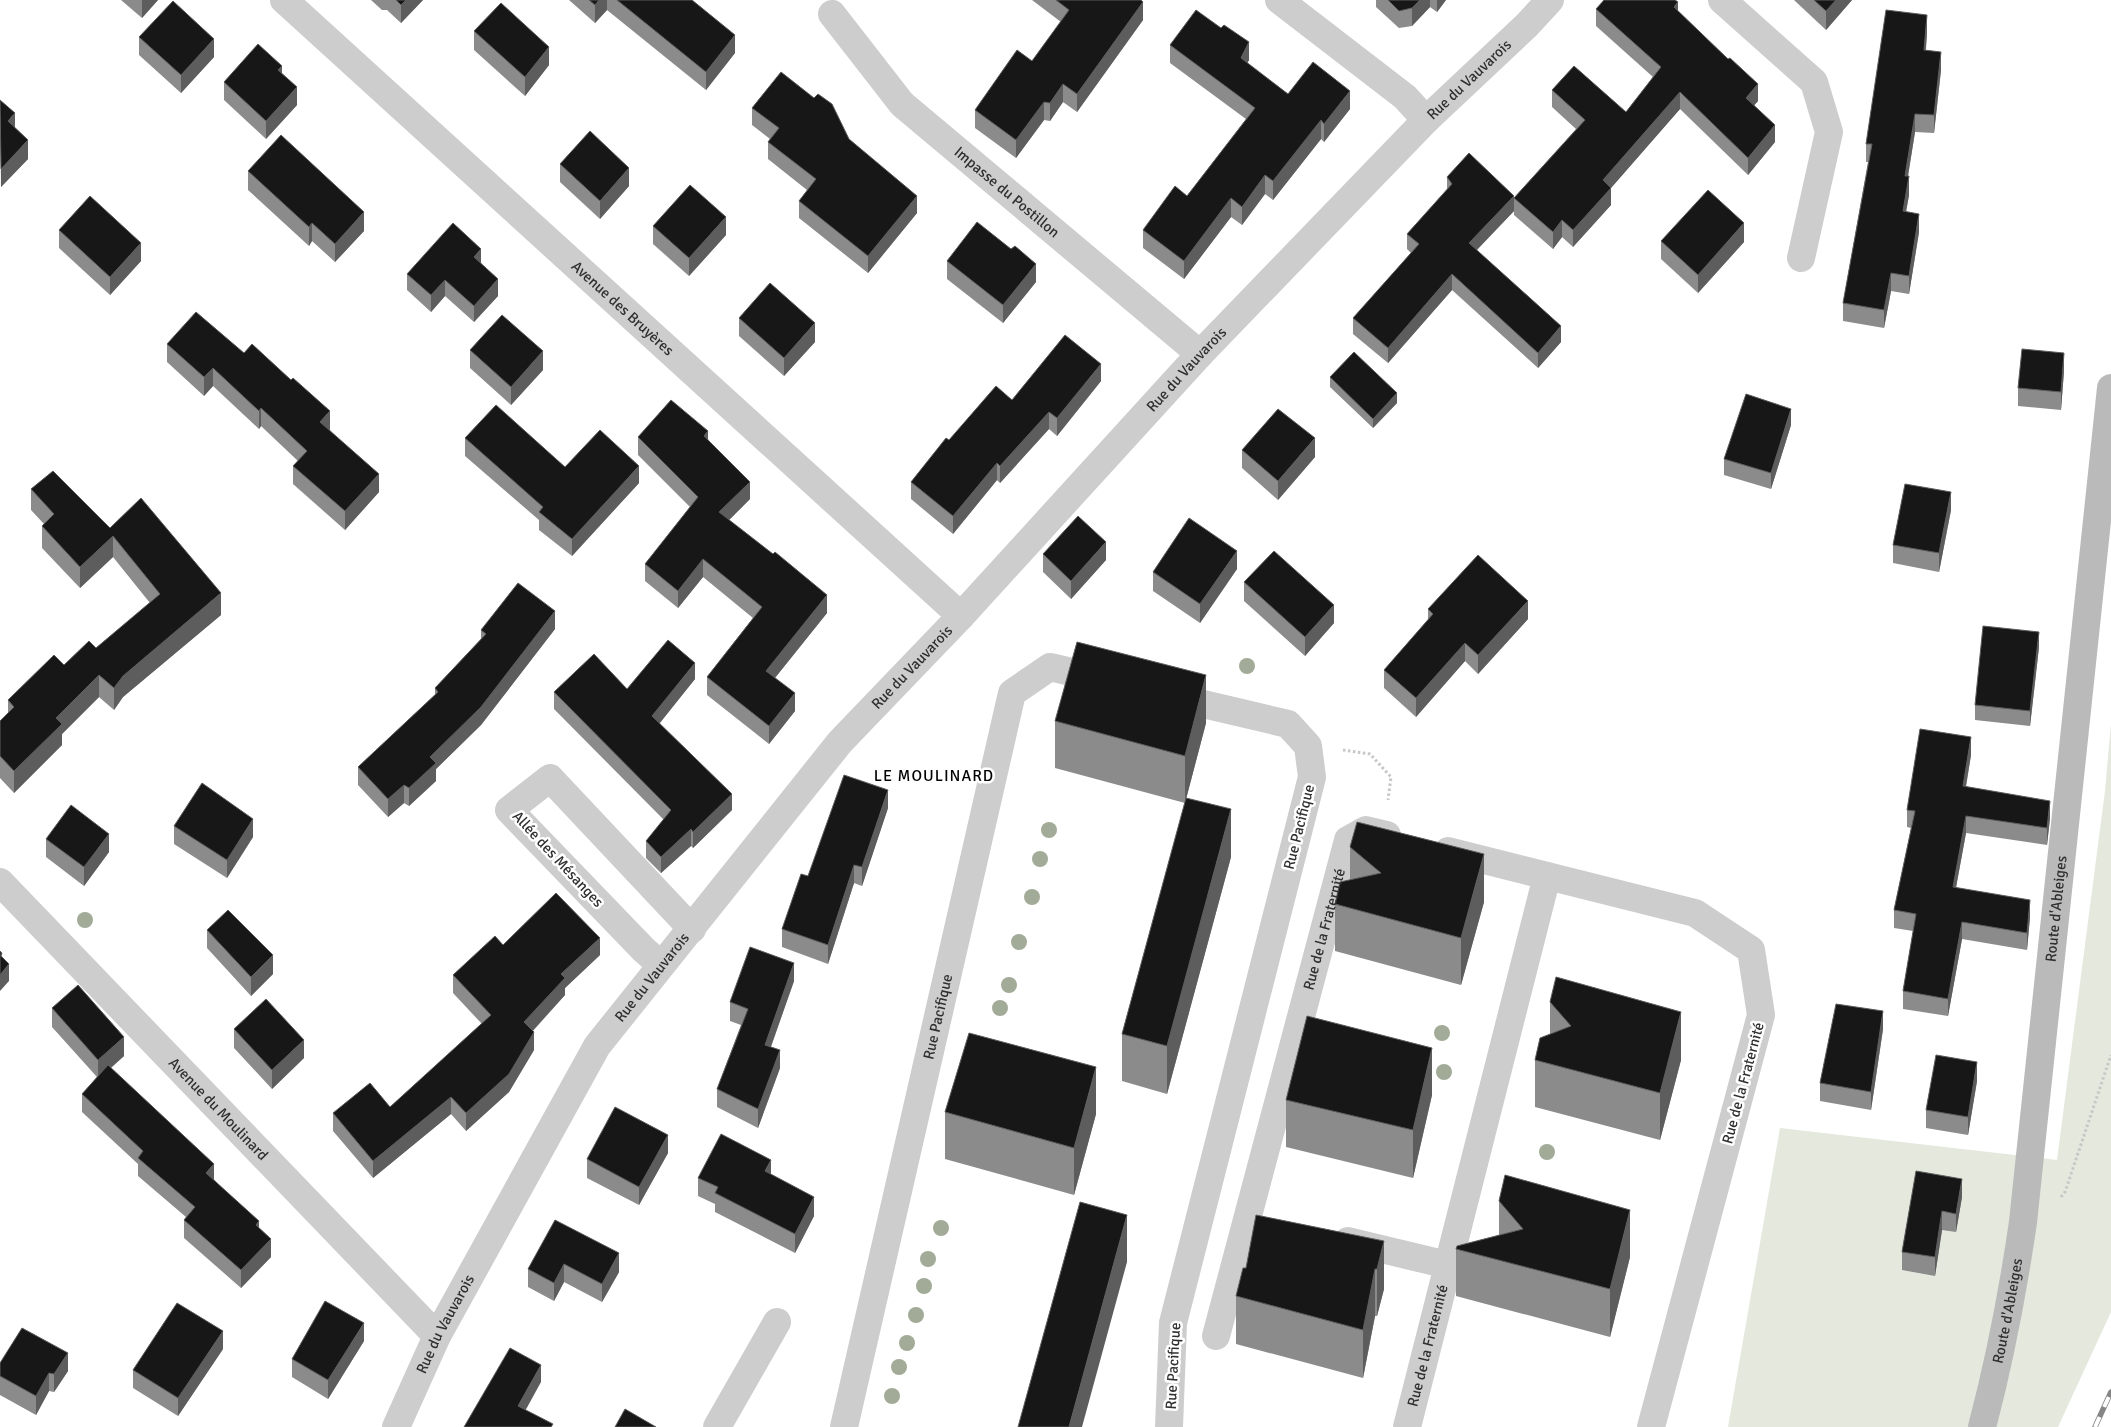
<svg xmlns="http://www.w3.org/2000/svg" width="2111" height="1427" font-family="Signika,sans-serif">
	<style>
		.green { fill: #e4e8dd }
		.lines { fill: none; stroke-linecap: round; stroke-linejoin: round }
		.path { stroke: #c7c7c7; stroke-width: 3; stroke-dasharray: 2.5 2.5; stroke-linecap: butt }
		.minor { stroke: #cdcdcd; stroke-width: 28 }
		.secondary { stroke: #bababa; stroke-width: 28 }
		.rail-casing { stroke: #858585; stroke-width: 5.5 }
		.rail { stroke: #fff; stroke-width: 4; stroke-dasharray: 11; stroke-linecap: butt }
		.tree { fill: #a2ab97 }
		.wall { fill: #8b8b8b }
		.shaded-wall { fill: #5d5d5d }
		.building { fill: #171717; stroke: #5d5d5d }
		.labels { text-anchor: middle; stroke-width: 5; stroke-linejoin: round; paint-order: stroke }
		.street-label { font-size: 15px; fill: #303030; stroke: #fff }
		.neighbourhood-label { font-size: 16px; letter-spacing: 1px; fill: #000; stroke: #fff }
	</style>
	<rect width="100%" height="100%" fill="#fff"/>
	<polygon class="green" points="2111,724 2111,1312 2058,1427 1728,1427 1780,1128 2057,1160 2105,791"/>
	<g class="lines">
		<g class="path">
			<polyline points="1343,750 1370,754 1391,777 1388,800"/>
			<polyline points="2061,1197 2065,1192 2111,1055"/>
		</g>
		<g class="minor">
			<path id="s1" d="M 284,0 L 961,616"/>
			<polyline points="1279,0 1405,97 1426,120"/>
			<polyline points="1722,0 1814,82 1829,132 1801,258"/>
			<path id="s2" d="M 832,14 L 902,104 L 1200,354"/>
			<polyline points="1169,696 1288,724 1308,746 1312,777 1173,1323 1169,1427"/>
			<polyline points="1448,851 1695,913 1751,950 1761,1015 1651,1427"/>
			<path id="s3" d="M 0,882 L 437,1336"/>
			<polyline points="661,965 644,950 509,810 550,778 692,929"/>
			<polyline points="1348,1241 1448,1265"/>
			<path id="s4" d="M 1216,1336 L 1348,840 L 1366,830 L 1387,835"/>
			<path id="s5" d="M 396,1427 L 437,1336 L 597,1046 L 840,742 L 961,616 L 1200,354 L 1426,120 L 1527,25 L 1550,0"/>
			<polyline points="717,1427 777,1322"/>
			<path id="s6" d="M 844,1427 L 1012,693 L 1050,667 L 1106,680"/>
			<path id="s7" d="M 1407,1427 L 1547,876"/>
		</g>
		<path class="secondary" id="s8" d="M 1982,1427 C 2000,1359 2013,1291 2023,1222 L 2111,388"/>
		<g class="rail-casing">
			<polyline id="rail" points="2095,1427 2111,1392"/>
		</g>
		<use href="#rail" class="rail"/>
	</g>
	<g class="tree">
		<circle cx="1247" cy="666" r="8"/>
		<circle cx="1049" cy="830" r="8"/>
		<circle cx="1040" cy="859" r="8"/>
		<circle cx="1032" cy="897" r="8"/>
		<circle cx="85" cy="920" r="8"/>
		<circle cx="1019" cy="942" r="8"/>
		<circle cx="1009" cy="985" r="8"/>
		<circle cx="1000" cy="1008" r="8"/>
		<circle cx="1442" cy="1033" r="8"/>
		<circle cx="1444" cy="1072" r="8"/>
		<circle cx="1547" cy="1152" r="8"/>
		<circle cx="941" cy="1228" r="8"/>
		<circle cx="928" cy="1259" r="8"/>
		<circle cx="924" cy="1286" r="8"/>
		<circle cx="916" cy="1315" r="8"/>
		<circle cx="907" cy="1343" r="8"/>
		<circle cx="899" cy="1367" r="8"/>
		<circle cx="892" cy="1396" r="8"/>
	</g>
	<g class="wall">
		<polygon points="121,0 158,0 142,18"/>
		<polygon points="371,0 423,0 401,23 387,10 382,10"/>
		<polygon points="569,0 692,0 735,53 706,90 607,10 595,23"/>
		<polygon points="1032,0 1141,0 1143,20 1077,112 1063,102 1050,121 1044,120 1016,158 975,128 975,110 1032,61 1061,22"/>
		<polygon points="1376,0 1446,0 1437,12 1430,7 1412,26 1399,28 1376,7"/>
		<polygon points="1794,0 1852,0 1826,30"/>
		<polygon points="1596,9 1678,11 1758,101 1754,105 1775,142 1748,175 1680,109 1611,188 1611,205 1573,247 1562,237 1553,249 1514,215 1514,198 1576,129 1552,107 1552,90 1626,112 1653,77 1596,26"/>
		<polygon points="474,31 549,65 525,96 474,50"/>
		<polygon points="1927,33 1926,50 1941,70 1934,133 1915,132 1908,176 1909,195 1906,211 1919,232 1909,294 1891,291 1884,328 1843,321 1843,303 1868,162 1866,162 1866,144"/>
		<polygon points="139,37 214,57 181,93 139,55"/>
		<polygon points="1170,45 1249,60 1247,63 1288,94 1350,109 1324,142 1321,139 1273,200 1265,194 1242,225 1231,217 1184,279 1143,248 1143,230 1187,196 1246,119 1170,63"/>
		<polygon points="282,73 297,105 266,139 224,100 224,82"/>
		<polygon points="0,100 15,128 28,159 1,187"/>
		<polygon points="752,108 849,139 917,213 868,273 799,218 799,201 807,190 768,159 768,142 770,139 752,125"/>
		<polygon points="560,164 629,186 600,219 560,182"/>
		<polygon points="248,171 364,231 335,262 312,241 309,246 248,190"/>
		<polygon points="1447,177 1514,211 1477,250 1561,342 1538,368 1452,290 1388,363 1353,334 1353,318 1411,253 1407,249 1407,234 1447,189"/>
		<polygon points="653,226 726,235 689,276 653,244"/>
		<polygon points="59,230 141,261 110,295 59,248"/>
		<polygon points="1661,241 1744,242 1698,293 1661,259"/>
		<polygon points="1011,249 1036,282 1003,323 947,279 947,261"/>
		<polygon points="481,263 498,296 474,322 445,296 431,312 407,290 407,274"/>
		<polygon points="739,318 815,342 784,376 739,336"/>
		<polygon points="167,344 330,430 379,492 345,530 293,484 293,466 298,461 261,426 259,429 213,386 204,396 167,362"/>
		<polygon points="470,350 543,370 511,405 470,368"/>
		<polygon points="2064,371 2061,410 2018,406 2018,388"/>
		<polygon points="1330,377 1397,403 1373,428 1330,387"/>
		<polygon points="1101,381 1057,436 1049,429 1000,483 997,480 953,534 911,499 911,482 949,440 1012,400"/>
		<polygon points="1791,425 1771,489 1724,475 1724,459"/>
		<polygon points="638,437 708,439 750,499 729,520 827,613 775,678 795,711 769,744 707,695 707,677 753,618 703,577 678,608 645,581 645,564 690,507 638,455"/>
		<polygon points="465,438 565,467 639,483 572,556 539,530 539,520 465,456"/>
		<polygon points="1242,450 1315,457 1278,500 1242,468"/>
		<polygon points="31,489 110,528 221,615 123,697 114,710 99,697 62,734 62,745 14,793 0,778 0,721 8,713 8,700 64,665 96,648 150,603 113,557 80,588 42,548 42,526 44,524 31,510"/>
		<polygon points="1951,510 1939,572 1893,563 1893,545"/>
		<polygon points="1043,554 1106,560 1071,599 1043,572"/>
		<polygon points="1237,569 1200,623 1153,591 1153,572"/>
		<polygon points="1244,582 1334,623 1305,656 1244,601"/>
		<polygon points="1428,609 1528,619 1478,674 1465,661 1416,717 1384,688 1384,670 1428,620"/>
		<polygon points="555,629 481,725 436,769 436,781 409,806 404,803 388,817 358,785 358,767 435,695 435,688 481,639 481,630"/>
		<polygon points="2039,647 2030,726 1975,720 1975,705"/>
		<polygon points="695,679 659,723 732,810 693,848 691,846 661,873 646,858 646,841 664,820 554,709 554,692 627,689"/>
		<polygon points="1055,721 1206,723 1185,803 1055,768"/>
		<polygon points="1971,755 1966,787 2050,818 2047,845 1966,833 1956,887 2030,917 2027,950 1962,939 1948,1016 1903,1009 1903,991 1913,931 1894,928 1894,910 1911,828 1907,827 1907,810"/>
		<polygon points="888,808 862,886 854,883 828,964 782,947 782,929 808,876"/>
		<polygon points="174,826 253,837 227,878 174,844"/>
		<polygon points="46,839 109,852 84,886 46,857"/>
		<polygon points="1350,847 1484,902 1461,985 1335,951 1335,904 1350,880"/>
		<polygon points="1231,857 1167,1094 1122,1081 1122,1034"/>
		<polygon points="207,930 273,974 251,996 207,948"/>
		<polygon points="503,945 600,955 565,988 565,995 533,1031 534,1050 509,1092 466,1131 451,1114 373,1178 333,1131 333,1113 390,1107 482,1024 453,993 453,975"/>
		<polygon points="794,981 771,1047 780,1068 758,1128 717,1107 717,1089 741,1025 730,1021 730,1002"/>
		<polygon points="1550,1002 1681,1060 1660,1140 1535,1107 1535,1060 1550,1035"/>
		<polygon points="52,1008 124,1056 111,1068 259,1228 271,1257 241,1288 184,1238 184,1220 186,1217 138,1176 138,1164 82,1112 82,1094 97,1077 52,1027"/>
		<polygon points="234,1029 304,1058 272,1089 234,1048"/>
		<polygon points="1883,1029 1871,1110 1820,1101 1820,1083"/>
		<polygon points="1977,1081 1968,1135 1926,1128 1926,1110"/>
		<polygon points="1432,1095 1413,1178 1286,1147 1286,1100"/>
		<polygon points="945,1112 1096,1114 1074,1195 945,1159"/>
		<polygon points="668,1153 639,1205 587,1178 587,1159"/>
		<polygon points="1916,1171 1962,1197 1956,1232 1942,1230 1935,1276 1902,1270 1902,1252"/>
		<polygon points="771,1174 814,1216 795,1253 715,1212 715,1204 698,1196 698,1178"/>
		<polygon points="1499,1201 1630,1257 1610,1337 1456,1296 1456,1249 1499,1235"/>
		<polygon points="555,1220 619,1272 602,1302 564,1282 554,1301 528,1287 528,1269"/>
		<polygon points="1384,1241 1384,1289 1377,1316 1375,1316 1363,1378 1236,1344 1236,1296 1246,1268"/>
		<polygon points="364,1341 328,1399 292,1377 292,1359"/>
		<polygon points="223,1349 178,1416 133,1388 133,1370"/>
		<polygon points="0,1363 68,1371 54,1392 49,1391 36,1415 0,1395"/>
	</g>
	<g class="shaded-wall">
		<polygon points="142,0 158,0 142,18"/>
		<polygon points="406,0 423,0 401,23 401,5"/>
		<polygon points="599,0 607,0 607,10 595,23 595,5"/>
		<polygon points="1420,0 1430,0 1430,7 1412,26 1412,8"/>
		<polygon points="1437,0 1446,0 1437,12"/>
		<polygon points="1836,0 1852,0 1826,30 1826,11"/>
		<polygon points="1143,2 1143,20 1077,112 1077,94"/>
		<polygon points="1678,2 1678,20 1674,7"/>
		<polygon points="1927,15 1927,33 1924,68 1924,50"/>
		<polygon points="735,35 735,53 706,90 706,72"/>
		<polygon points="214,39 214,57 181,93 181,75"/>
		<polygon points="1249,42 1249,60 1241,76 1241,58"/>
		<polygon points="549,47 549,65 525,96 525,77"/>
		<polygon points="1941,52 1941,70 1934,133 1934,115"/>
		<polygon points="282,66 282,84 278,70"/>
		<polygon points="1063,84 1063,102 1050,121 1050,103"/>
		<polygon points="1758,84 1758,101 1746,115 1746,98"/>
		<polygon points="297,87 297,105 266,139 266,121"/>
		<polygon points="1350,91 1350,109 1324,142 1324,124"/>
		<polygon points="1680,92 1680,109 1611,188 1611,205 1573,247 1573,230 1603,180"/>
		<polygon points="1044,102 1044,120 1016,158 1016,140"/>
		<polygon points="15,113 15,131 8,121"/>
		<polygon points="1915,114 1915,132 1905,194 1905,176"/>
		<polygon points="1321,120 1321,139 1273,200 1273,181"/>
		<polygon points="1775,125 1775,142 1748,175 1748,158"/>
		<polygon points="28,140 28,159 1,187 1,169"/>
		<polygon points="629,168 629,186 600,219 600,201"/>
		<polygon points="1265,175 1265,194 1242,225 1242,207"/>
		<polygon points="1909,176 1909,195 1903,229 1903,211"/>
		<polygon points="917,196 917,213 868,273 868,256"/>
		<polygon points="1514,196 1514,211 1469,258 1469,243"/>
		<polygon points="1231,198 1231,217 1184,279 1184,261"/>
		<polygon points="364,212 364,231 335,262 335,244"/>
		<polygon points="1919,214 1919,232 1909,294 1909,276"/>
		<polygon points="726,217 726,235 689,276 689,258"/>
		<polygon points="1562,220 1562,237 1553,249 1553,232"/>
		<polygon points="312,223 312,241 309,246 309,227"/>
		<polygon points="1744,223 1744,242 1698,293 1698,275"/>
		<polygon points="141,243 141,261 110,295 110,277"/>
		<polygon points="481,249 481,265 474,257"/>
		<polygon points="1036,264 1036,282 1003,323 1003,305"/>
		<polygon points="1891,273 1891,291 1884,328 1884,310"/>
		<polygon points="1452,274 1452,290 1388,363 1388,348"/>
		<polygon points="498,279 498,296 474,322 474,306"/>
		<polygon points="445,280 445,296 431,312 431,295"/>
		<polygon points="815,323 815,342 784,376 784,358"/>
		<polygon points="1561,326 1561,342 1538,368 1538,353"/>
		<polygon points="543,351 543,370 511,405 511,387"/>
		<polygon points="2064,353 2064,371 2061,410 2061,392"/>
		<polygon points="1101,364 1101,381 1057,436 1057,418"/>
		<polygon points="213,368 213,386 204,396 204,377"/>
		<polygon points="1397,393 1397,403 1373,428 1373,419"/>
		<polygon points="261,408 261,426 259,429 259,411"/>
		<polygon points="1791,409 1791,425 1771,489 1771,473"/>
		<polygon points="330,411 330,430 320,440 320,422"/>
		<polygon points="1049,412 1049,429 1000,483 1000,466"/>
		<polygon points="708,431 708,449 704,436"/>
		<polygon points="1315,438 1315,457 1278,500 1278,481"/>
		<polygon points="997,463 997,480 953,534 953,516"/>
		<polygon points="639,466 639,483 572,556 572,539"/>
		<polygon points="379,474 379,492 345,530 345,511"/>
		<polygon points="750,482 750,499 719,530 719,512"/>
		<polygon points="1951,492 1951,510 1939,572 1939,553"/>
		<polygon points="113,536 113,557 80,588 80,567"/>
		<polygon points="1106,542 1106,560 1071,599 1071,581"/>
		<polygon points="1237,551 1237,569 1200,623 1200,604"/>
		<polygon points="703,559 703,577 678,608 678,591"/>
		<polygon points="221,593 221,615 123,697 114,710 114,688 123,676"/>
		<polygon points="827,595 827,613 766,689 766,671"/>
		<polygon points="1528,601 1528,619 1478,674 1478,655"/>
		<polygon points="1334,605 1334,623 1305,656 1305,637"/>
		<polygon points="555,611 555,629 481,725 436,769 436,781 409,806 409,788 430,757"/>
		<polygon points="2039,632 2039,647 2030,726 2030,711"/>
		<polygon points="1465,643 1465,661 1416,717 1416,698"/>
		<polygon points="695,663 695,679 652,733 652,716"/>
		<polygon points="99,675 99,697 62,734 62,745 14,793 14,771 56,718"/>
		<polygon points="1206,675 1206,723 1185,803 1185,756"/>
		<polygon points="795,693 795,711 769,744 769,726"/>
		<polygon points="1971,737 1971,755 1963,803 1963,786"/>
		<polygon points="404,785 404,803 388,817 388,799"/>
		<polygon points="888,790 888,808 862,886 862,867"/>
		<polygon points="732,794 732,810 693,848 693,832"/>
		<polygon points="2050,801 2050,818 2047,845 2047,828"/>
		<polygon points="1231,809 1231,857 1167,1094 1167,1046"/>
		<polygon points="1966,816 1966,833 1953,904 1953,887"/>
		<polygon points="253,819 253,837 227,878 227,860"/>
		<polygon points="691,829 691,846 661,873 661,857"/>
		<polygon points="109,834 109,852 84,886 84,867"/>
		<polygon points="1484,854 1484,902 1461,985 1461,938"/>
		<polygon points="854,865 854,883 828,964 828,945"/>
		<polygon points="2030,900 2030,917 2027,950 2027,933"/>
		<polygon points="1962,922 1962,939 1948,1016 1948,999"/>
		<polygon points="600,938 600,955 565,988 565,995 524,1040 524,1022 561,974"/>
		<polygon points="273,955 273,974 251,996 251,977"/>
		<polygon points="794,963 794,981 765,1063 765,1045"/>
		<polygon points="9,964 9,981 0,991 0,975"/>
		<polygon points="1883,1011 1883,1029 1871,1110 1871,1092"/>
		<polygon points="1681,1012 1681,1060 1660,1140 1660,1093"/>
		<polygon points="534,1032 534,1050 509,1092 466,1131 466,1113"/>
		<polygon points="124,1037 124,1056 98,1079 98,1060"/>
		<polygon points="304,1040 304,1058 272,1089 272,1070"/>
		<polygon points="1432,1048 1432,1095 1413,1178 1413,1130"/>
		<polygon points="780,1050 780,1068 758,1128 758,1109"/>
		<polygon points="1977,1062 1977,1081 1968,1135 1968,1117"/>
		<polygon points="1096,1067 1096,1114 1074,1195 1074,1148"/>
		<polygon points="451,1097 451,1114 373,1178 373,1161"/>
		<polygon points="668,1135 668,1153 639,1205 639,1187"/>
		<polygon points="771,1160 771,1178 765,1171"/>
		<polygon points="214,1164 214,1181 206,1173"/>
		<polygon points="1962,1179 1962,1197 1956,1232 1956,1214"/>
		<polygon points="814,1197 814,1216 795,1253 795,1234"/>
		<polygon points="1630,1210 1630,1257 1610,1337 1610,1289"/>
		<polygon points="1942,1211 1942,1230 1935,1276 1935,1257"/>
		<polygon points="1127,1215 1127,1262 1082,1427 1069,1427"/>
		<polygon points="259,1221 259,1239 256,1225"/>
		<polygon points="271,1239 271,1257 241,1288 241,1270"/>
		<polygon points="1384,1241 1384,1289 1377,1316 1377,1269"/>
		<polygon points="619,1253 619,1272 602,1302 602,1284"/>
		<polygon points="564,1264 564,1282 554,1301 554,1283"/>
		<polygon points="1375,1269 1375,1316 1363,1378 1363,1330"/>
		<polygon points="364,1323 364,1341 328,1399 328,1380"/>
		<polygon points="223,1331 223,1349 178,1416 178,1398"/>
		<polygon points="68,1353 68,1371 54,1392 54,1374"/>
		<polygon points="541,1365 541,1382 518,1424 518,1406"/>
		<polygon points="49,1373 49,1391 36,1415 36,1396"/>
	</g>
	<g class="building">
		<polygon points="396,0 406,0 401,5"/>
		<polygon points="589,0 599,0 595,5"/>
		<polygon points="617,0 692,0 735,35 706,72"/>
		<polygon points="1056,0 1141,0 1143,2 1077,94 1063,84 1050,103 1044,102 1016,140 975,110 1017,50 1032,61 1069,10"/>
		<polygon points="1388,0 1420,0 1412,8 1399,11"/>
		<polygon points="1604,0 1675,0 1678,2 1674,7 1728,59 1730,58 1758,84 1746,98 1775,125 1748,158 1680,92 1603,180 1611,188 1573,230 1562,220 1553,232 1514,198 1585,120 1552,90 1574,66 1626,112 1661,67 1596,9"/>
		<polygon points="1814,0 1836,0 1826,11"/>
		<polygon points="173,1 214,39 181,75 139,37"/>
		<polygon points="501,3 549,47 525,77 474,31"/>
		<polygon points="1196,10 1221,28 1224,25 1249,42 1241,58 1288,94 1313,62 1350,91 1324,124 1321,120 1273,181 1265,175 1242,207 1231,198 1184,261 1143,230 1175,186 1187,196 1255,108 1170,45"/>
		<polygon points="1886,10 1927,15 1924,50 1941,52 1934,115 1915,114 1905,176 1909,176 1903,211 1919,214 1909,276 1891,273 1884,310 1843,303 1872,144 1866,144"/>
		<polygon points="258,44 282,66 278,70 297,87 266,121 224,82"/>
		<polygon points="781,72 814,98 818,94 832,104 849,139 917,196 868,256 799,201 816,179 768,142 779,128 752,108"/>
		<polygon points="0,100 15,113 8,121 28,140 1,169"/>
		<polygon points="590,131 629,168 600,201 560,164"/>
		<polygon points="281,135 364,212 335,244 312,223 309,227 248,171"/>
		<polygon points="1469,153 1514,196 1469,243 1561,326 1538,353 1452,274 1388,348 1353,318 1419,244 1407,234 1452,184 1447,177"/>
		<polygon points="690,185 726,217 689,258 653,226"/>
		<polygon points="1708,190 1744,223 1698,275 1661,241"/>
		<polygon points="90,196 141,243 110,277 59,230"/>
		<polygon points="977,222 1011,249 1015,246 1036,264 1003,305 947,261"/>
		<polygon points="453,223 481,249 474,257 498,279 474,306 445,280 431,295 407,274"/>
		<polygon points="770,283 815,323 784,358 739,318"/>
		<polygon points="196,312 244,353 252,344 291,380 293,378 330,411 320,422 379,474 345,511 293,466 307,451 261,408 259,411 213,368 204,377 167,344"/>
		<polygon points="502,315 543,351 511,387 470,350"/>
		<polygon points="1065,335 1101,364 1057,418 1049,412 1000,466 997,463 953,516 911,482 946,438 949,440 996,386 1012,400"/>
		<polygon points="2022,349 2064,353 2061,392 2018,388"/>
		<polygon points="1354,352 1397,393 1373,419 1330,377"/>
		<polygon points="1746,394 1791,409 1771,473 1724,459"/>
		<polygon points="671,400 708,431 704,436 750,482 719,512 773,554 775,552 827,595 766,671 795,693 769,726 707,677 762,607 703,559 678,591 645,564 698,497 638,437"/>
		<polygon points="496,405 565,467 600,430 639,466 572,539 539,512 543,507 465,438"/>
		<polygon points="1278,409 1315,438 1278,481 1242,450"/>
		<polygon points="53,471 110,528 141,498 221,593 123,676 114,688 99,675 56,718 62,724 14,771 0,756 0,721 14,707 8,700 54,655 64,665 89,641 96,648 160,594 113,536 80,567 42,526 54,514 31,489"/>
		<polygon points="1905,484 1951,492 1939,553 1893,545"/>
		<polygon points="1078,516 1106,542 1071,581 1043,554"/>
		<polygon points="1189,518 1237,551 1200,604 1153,572"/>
		<polygon points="1274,551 1334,605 1305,637 1244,582"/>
		<polygon points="1478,555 1528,601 1478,655 1465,643 1416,698 1384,670 1433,614 1428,609"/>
		<polygon points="518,583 555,611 481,707 430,757 436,763 409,788 404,785 388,799 358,767 438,692 435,688 486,634 481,630"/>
		<polygon points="1983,626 2039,632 2030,711 1975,705"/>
		<polygon points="668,640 695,663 652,716 732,794 693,832 691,829 661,857 646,841 671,810 554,692 594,654 627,689"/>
		<polygon points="1077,642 1206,675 1185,756 1055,721"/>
		<polygon points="1920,729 1971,737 1963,786 2050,801 2047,828 1966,816 1953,887 2030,900 2027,933 1962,922 1948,999 1903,991 1916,914 1894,910 1915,811 1907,810"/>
		<polygon points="844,775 888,790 862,867 854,865 828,945 782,929 801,874 808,876"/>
		<polygon points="202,783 253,819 227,860 174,826"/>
		<polygon points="1186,798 1231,809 1167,1046 1122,1034"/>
		<polygon points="71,805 109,834 84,867 46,839"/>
		<polygon points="1357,822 1484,854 1461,938 1335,904 1340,882 1381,873 1350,847"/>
		<polygon points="556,893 600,938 561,974 565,978 524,1022 534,1032 509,1074 466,1113 451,1097 373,1161 333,1113 370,1083 390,1107 491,1015 453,975 495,936 503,945"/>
		<polygon points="228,910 273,955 251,977 207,930"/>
		<polygon points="750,947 794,963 765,1045 780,1050 758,1109 717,1089 748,1009 730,1002"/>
		<polygon points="0,951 2,953 1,956 9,964 0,975"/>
		<polygon points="1556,977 1681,1012 1660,1093 1535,1060 1540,1038 1571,1026 1550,1002"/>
		<polygon points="78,985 124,1037 98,1060 52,1008"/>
		<polygon points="266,999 304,1040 272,1070 234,1029"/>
		<polygon points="1836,1004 1883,1011 1871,1092 1820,1083"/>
		<polygon points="1307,1016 1432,1048 1413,1130 1286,1100"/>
		<polygon points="969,1033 1096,1067 1074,1148 945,1112"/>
		<polygon points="1936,1055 1977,1062 1968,1117 1926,1110"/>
		<polygon points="108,1065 214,1164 206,1173 259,1221 256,1225 271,1239 241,1270 184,1220 195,1207 138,1158 143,1151 82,1094"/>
		<polygon points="615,1107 668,1135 639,1187 587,1159"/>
		<polygon points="721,1134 771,1160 765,1171 814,1197 795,1234 715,1193 718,1187 698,1178"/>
		<polygon points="1916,1171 1962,1179 1956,1214 1942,1211 1935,1257 1902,1252"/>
		<polygon points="1505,1175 1630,1210 1610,1289 1456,1249 1457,1246 1523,1229 1499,1201"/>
		<polygon points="1080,1202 1127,1215 1069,1427 1018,1427"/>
		<polygon points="1256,1215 1384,1241 1377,1269 1375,1269 1363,1330 1236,1296 1243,1268 1246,1268"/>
		<polygon points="555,1220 619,1253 602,1284 564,1264 554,1283 528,1269"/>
		<polygon points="325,1301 364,1323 328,1380 292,1359"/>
		<polygon points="177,1303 223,1331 178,1398 133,1370"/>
		<polygon points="22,1328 68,1353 54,1374 49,1373 36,1396 0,1376 0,1363"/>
		<polygon points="510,1348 541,1365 518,1406 553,1424 551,1427 464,1427"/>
		<polygon points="625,1409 656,1427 615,1427"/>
	</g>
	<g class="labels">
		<g class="street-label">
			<text dy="5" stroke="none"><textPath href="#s5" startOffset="1734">Rue du Vauvarois</textPath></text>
			<text dy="5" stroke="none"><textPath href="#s2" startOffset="251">Impasse du Postillon</textPath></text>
			<text dy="5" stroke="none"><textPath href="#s1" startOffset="458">Avenue des Bruyères</textPath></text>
			<text dy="5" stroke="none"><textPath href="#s5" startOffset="1329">Rue du Vauvarois</textPath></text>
			<text dy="5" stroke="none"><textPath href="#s5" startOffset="924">Rue du Vauvarois</textPath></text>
			<text transform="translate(1299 827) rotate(-76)" y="5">Rue Pacifique</text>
			<text transform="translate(558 859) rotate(47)" y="5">Allée des Mésanges</text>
			<text dy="5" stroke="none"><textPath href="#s8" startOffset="524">Route d'Ableiges</textPath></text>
			<text dy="5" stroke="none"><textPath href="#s4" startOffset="421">Rue de la Fraternité</textPath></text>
			<text dy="5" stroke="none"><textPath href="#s5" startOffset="519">Rue du Vauvarois</textPath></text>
			<text dy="5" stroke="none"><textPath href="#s6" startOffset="421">Rue Pacifique</textPath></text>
			<text transform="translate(1743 1083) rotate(-75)" y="5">Rue de la Fraternité</text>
			<text dy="5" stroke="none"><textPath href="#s3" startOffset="315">Avenue du Moulinard</textPath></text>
			<text dy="5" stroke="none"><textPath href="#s8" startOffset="119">Route d'Ableiges</textPath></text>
			<text dy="5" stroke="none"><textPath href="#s5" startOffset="114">Rue du Vauvarois</textPath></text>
			<text dy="5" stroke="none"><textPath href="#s7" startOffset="84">Rue de la Fraternité</textPath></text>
			<text transform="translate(1173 1366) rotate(-87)" y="5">Rue Pacifique</text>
		</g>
		<g class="neighbourhood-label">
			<text x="934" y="781">LE MOULINARD</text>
		</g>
	</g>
</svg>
